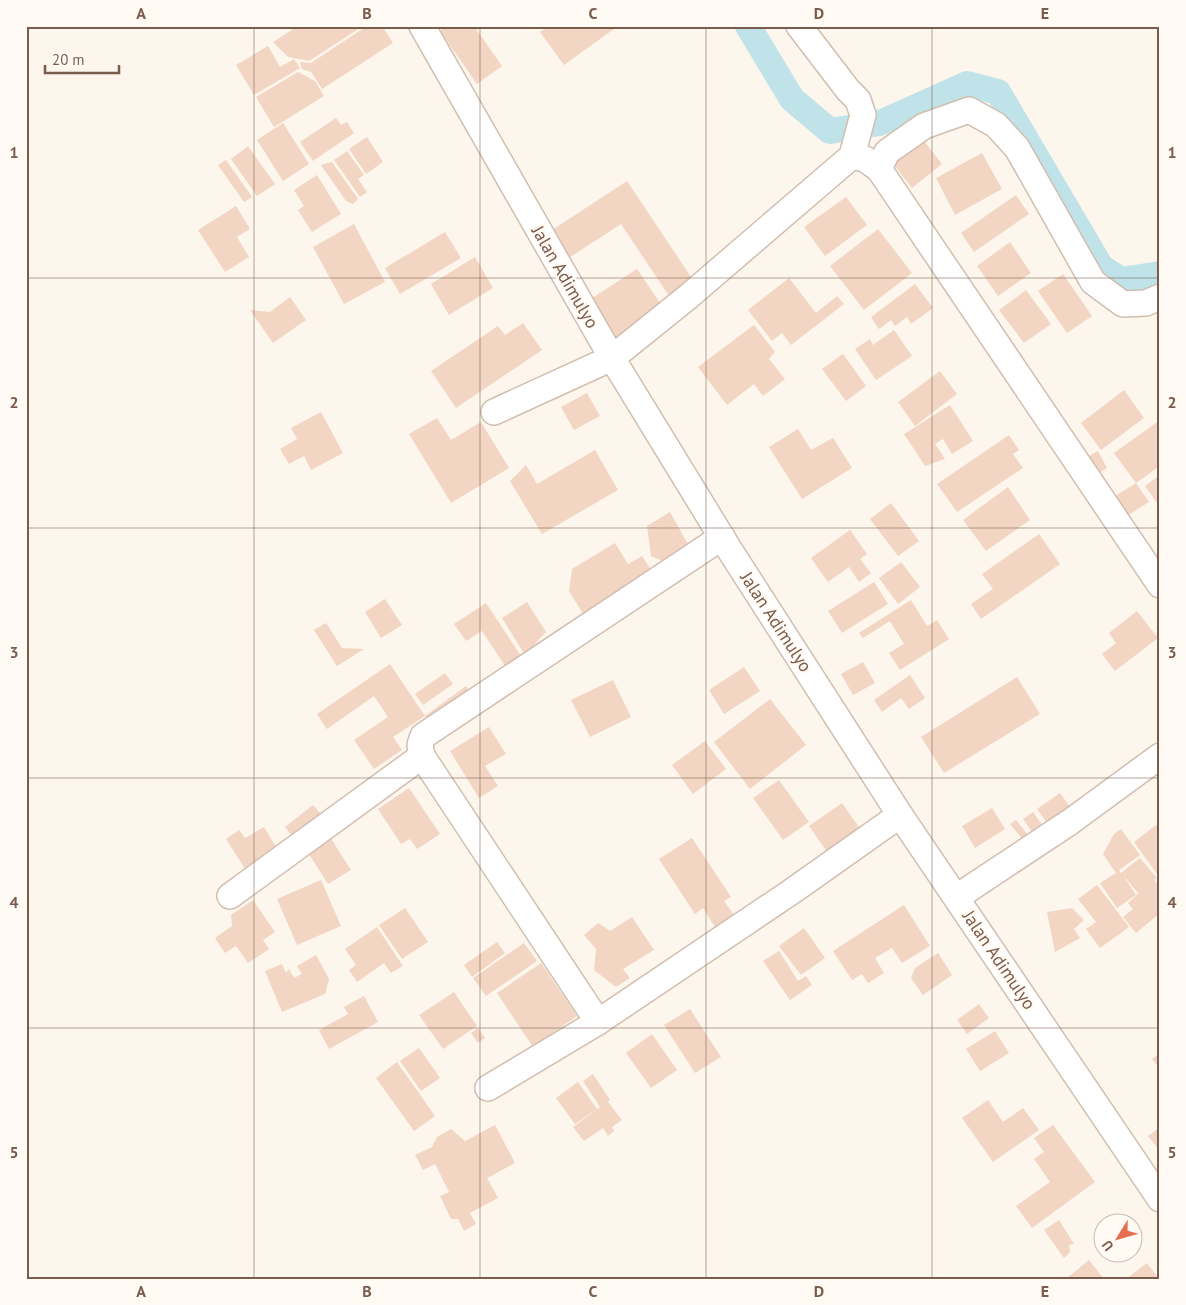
<svg xmlns="http://www.w3.org/2000/svg" width="1186" height="1305" font-family="'PT Sans',sans-serif">
	<style>
		.lines { fill: none; stroke-linecap: round; stroke-linejoin: round }
		.canal { stroke: #bfe3e8; stroke-width: 26 }
		.building { fill: #f3d5c3 }
		.minor-casing { stroke: #d1beb0; stroke-width: 28 }
		.minor { stroke: #fff; stroke-width: 25 }
		.grid { fill: none; stroke: #7a5c4d; stroke-width: 1; stroke-opacity: 0.55 }
		.labels { text-anchor: middle; stroke-width: 5; stroke-linejoin: round; paint-order: stroke }
		.street-label { font-size: 18px; fill: #7a5c4d; stroke: #fffaf3 }
		.neatline { fill: none; stroke: #7a5c4d; stroke-width: 2 }
		.grid-label { font-size: 16px; text-anchor: middle; font-weight: bold; fill: #7a5c4d }
	</style>
	<rect width="100%" height="100%" fill="#fdf6ec"/>
	<g class="lines">
		<polyline class="canal" points="748,26 792,99 830,131 880,123 967,84 998,92 1101,267 1121,280 1160,274"/>
	</g>
	<g class="building">
		<polygon points="298,26 363,26 309,61 288,57 273,42"/>
		<polygon points="367,26 382,26 393,43 322,89 311,72 302,69 300,62 311,63"/>
		<polygon points="447,26 474,26 502,66 477,84 440,31"/>
		<polygon points="548,26 618,26 564,65 540,32"/>
		<polygon points="268,46 280,67 294,59 300,68 254,95 236,65"/>
		<polygon points="298,72 315,81 324,96 274,127 256,97"/>
		<polygon points="336,118 341,125 347,122 354,133 313,161 300,142"/>
		<polygon points="283,123 309,164 283,181 257,140"/>
		<polygon points="918,133 942,164 912,188 887,156"/>
		<polygon points="367,137 383,162 366,174 349,149"/>
		<polygon points="248,146 275,184 257,196 231,159"/>
		<polygon points="347,151 364,175 358,179 367,192 360,197 334,160"/>
		<polygon points="982,153 1002,189 955,215 936,178"/>
		<polygon points="226,160 252,197 244,202 218,165"/>
		<polygon points="332,162 358,199 353,204 346,201 321,165"/>
		<polygon points="317,175 341,214 312,232 298,210 304,206 294,190"/>
		<polygon points="627,181 693,280 669,296 621,224 564,261 546,234"/>
		<polygon points="1016,195 1029,214 974,252 961,233"/>
		<polygon points="846,197 867,225 825,256 804,227"/>
		<polygon points="236,206 250,229 237,237 249,257 225,272 198,230"/>
		<polygon points="354,224 385,282 344,304 313,247"/>
		<polygon points="878,229 912,273 864,310 830,266"/>
		<polygon points="445,232 461,258 400,294 385,268"/>
		<polygon points="1010,242 1031,273 998,296 977,266"/>
		<polygon points="475,257 493,288 449,315 431,284"/>
		<polygon points="637,269 662,306 611,347 583,304"/>
		<polygon points="1063,274 1092,316 1067,333 1038,291"/>
		<polygon points="789,278 816,313 837,296 844,304 791,345 782,333 772,341 748,310"/>
		<polygon points="915,284 933,308 911,324 907,317 895,326 891,320 879,329 871,317"/>
		<polygon points="1026,290 1051,324 1024,343 999,310"/>
		<polygon points="290,297 306,320 273,343 250,310 270,312"/>
		<polygon points="523,323 542,350 456,408 431,371 498,326 505,335"/>
		<polygon points="754,325 775,352 769,359 785,379 763,396 754,384 727,405 698,367"/>
		<polygon points="894,330 912,356 876,380 855,349 870,339 873,345"/>
		<polygon points="843,354 866,386 846,401 822,369"/>
		<polygon points="940,371 957,394 915,426 898,402"/>
		<polygon points="1124,390 1144,418 1101,450 1081,423"/>
		<polygon points="587,393 600,416 574,430 561,407"/>
		<polygon points="950,405 973,441 952,454 943,439 935,444 945,459 925,466 904,434"/>
		<polygon points="321,412 343,453 311,470 304,456 289,464 280,449 297,439 291,428"/>
		<polygon points="437,418 451,440 481,422 509,468 451,503 409,434"/>
		<polygon points="1160,420 1160,466 1136,483 1114,453"/>
		<polygon points="798,429 811,450 833,438 852,468 802,499 769,447"/>
		<polygon points="1009,435 1019,450 1013,454 1023,468 957,512 937,484"/>
		<polygon points="595,450 618,490 542,534 510,481 526,465 537,484"/>
		<polygon points="1098,451 1107,468 1095,475 1085,458"/>
		<polygon points="1160,475 1160,507 1145,486"/>
		<polygon points="1136,483 1149,502 1122,519 1109,500"/>
		<polygon points="1008,487 1030,520 986,551 963,520"/>
		<polygon points="891,503 919,541 898,556 870,519"/>
		<polygon points="670,512 694,555 674,566 651,556 647,526"/>
		<polygon points="850,530 867,554 860,559 871,573 859,582 849,567 828,582 811,558"/>
		<polygon points="1039,534 1060,564 981,619 971,604 993,589 982,574"/>
		<polygon points="615,543 628,564 642,556 653,573 584,615 569,591 572,569"/>
		<polygon points="901,562 920,587 898,604 879,578"/>
		<polygon points="874,582 888,604 842,633 828,611"/>
		<polygon points="385,599 402,625 381,638 365,612"/>
		<polygon points="911,600 927,626 937,620 949,639 900,670 889,653 904,644 890,621 863,638 859,633"/>
		<polygon points="527,602 546,632 525,655 502,618"/>
		<polygon points="486,603 521,656 505,666 482,631 466,641 454,624"/>
		<polygon points="1137,611 1158,638 1115,671 1102,654 1116,643 1109,633"/>
		<polygon points="326,623 342,648 364,649 337,666 314,630"/>
		<polygon points="863,662 875,683 853,695 841,674"/>
		<polygon points="390,664 425,716 393,737 402,750 374,769 354,740 388,717 374,696 327,729 317,714"/>
		<polygon points="744,667 760,691 724,714 709,690"/>
		<polygon points="445,673 453,684 423,705 415,694"/>
		<polygon points="910,675 925,698 909,709 901,698 882,712 874,700"/>
		<polygon points="1017,677 1040,714 944,773 921,737"/>
		<polygon points="613,680 631,717 590,737 571,700"/>
		<polygon points="466,686 475,699 432,728 425,716"/>
		<polygon points="770,699 806,745 750,789 714,742"/>
		<polygon points="489,727 506,754 485,766 498,786 479,798 450,751"/>
		<polygon points="705,741 726,769 693,794 672,765"/>
		<polygon points="779,780 809,822 783,840 753,798"/>
		<polygon points="409,788 440,834 417,849 410,839 401,844 378,809"/>
		<polygon points="1060,793 1075,814 1052,830 1037,809"/>
		<polygon points="842,803 865,836 832,859 809,826"/>
		<polygon points="313,805 326,820 297,843 285,827"/>
		<polygon points="992,808 1005,829 975,848 962,826"/>
		<polygon points="1033,812 1045,829 1032,832 1023,819"/>
		<polygon points="1016,820 1028,835 1023,840 1010,824"/>
		<polygon points="1156,825 1160,830 1160,878 1134,842"/>
		<polygon points="264,827 279,852 247,872 226,839 239,830 245,838"/>
		<polygon points="1121,829 1140,855 1119,870 1121,873 1140,858 1157,878 1154,880 1160,887 1160,913 1136,933 1123,917 1133,909 1128,903 1140,892 1138,893 1123,875 1136,895 1117,908 1100,883 1116,873 1103,854 1114,834"/>
		<polygon points="330,837 351,870 328,884 307,851"/>
		<polygon points="692,838 731,897 724,901 734,915 715,927 703,908 695,914 659,859"/>
		<polygon points="321,880 341,926 297,945 277,899"/>
		<polygon points="1097,885 1129,927 1100,948 1086,929 1096,922 1078,899"/>
		<polygon points="253,900 275,932 263,940 269,949 248,963 236,946 225,953 215,938 232,926 231,915"/>
		<polygon points="904,905 930,946 902,963 892,948 875,958 884,973 868,983 862,974 852,980 833,951"/>
		<polygon points="405,908 428,942 402,959 379,925"/>
		<polygon points="1072,908 1084,920 1074,929 1080,938 1055,952 1047,912"/>
		<polygon points="632,917 654,950 623,969 630,978 616,987 594,970 596,949 584,935 598,923 610,931"/>
		<polygon points="377,927 403,966 391,973 384,963 357,982 349,970 356,965 345,949"/>
		<polygon points="804,928 825,958 801,975 779,946"/>
		<polygon points="497,942 505,953 472,977 464,965"/>
		<polygon points="524,943 537,961 486,996 473,978"/>
		<polygon points="779,951 798,981 806,976 812,985 790,1000 763,961"/>
		<polygon points="938,953 952,975 923,995 911,978 915,968"/>
		<polygon points="316,955 329,979 325,994 282,1012 265,971 282,964 286,973 289,969 294,978 302,974 297,966"/>
		<polygon points="541,963 577,1016 533,1047 497,993"/>
		<polygon points="454,992 477,1026 443,1049 419,1015"/>
		<polygon points="364,996 378,1022 329,1049 319,1030 348,1014 344,1007"/>
		<polygon points="979,1004 989,1018 967,1034 957,1020"/>
		<polygon points="690,1009 721,1057 695,1073 664,1025"/>
		<polygon points="478,1028 485,1038 478,1043 471,1033"/>
		<polygon points="995,1031 1009,1053 980,1071 966,1049"/>
		<polygon points="652,1034 677,1070 651,1088 626,1053"/>
		<polygon points="419,1048 440,1078 421,1091 400,1061"/>
		<polygon points="1160,1053 1160,1069 1152,1059"/>
		<polygon points="397,1062 435,1116 414,1131 376,1078"/>
		<polygon points="593,1074 610,1100 608,1102 622,1120 612,1127 614,1131 608,1136 603,1128 584,1141 573,1127 600,1107 583,1081"/>
		<polygon points="578,1082 597,1109 575,1124 556,1098"/>
		<polygon points="988,1100 1003,1122 1023,1108 1039,1130 993,1162 962,1118"/>
		<polygon points="495,1125 515,1163 487,1178 498,1198 470,1213 476,1224 464,1231 458,1219 451,1219 440,1196 449,1192 435,1164 423,1170 415,1155 432,1147 437,1137 451,1129 465,1141"/>
		<polygon points="1053,1125 1095,1182 1032,1228 1016,1206 1050,1182 1034,1159 1044,1152 1034,1138"/>
		<polygon points="1160,1127 1160,1151 1148,1136"/>
		<polygon points="1059,1220 1074,1244 1069,1245 1070,1252 1064,1258 1044,1230"/>
		<polygon points="1089,1260 1104,1279 1066,1279"/>
		<polygon points="1147,1263 1159,1279 1126,1279"/>
	</g>
	<g class="lines">
		<g class="minor-casing">
			<g id="minor">
				<polyline points="422,26 612,358 729,549 900,815 1160,1199"/>
				<polyline points="799,26 848,90 858,100 863,115 852,156 865,159 879,169 1160,585"/>
				<polyline points="879,169 887,152 924,126 969,110 996,125 1017,148 1093,282 1123,304 1146,303 1160,297"/>
				<polyline points="494,412 612,358 689,296 852,156"/>
				<polyline points="230,896 422,756"/>
				<polyline points="957,897 1070,822 1160,756"/>
				<polyline points="598,1022 422,756 420,745 423,736 722,537"/>
				<polyline points="488,1088 598,1022 791,892 900,815"/>
			</g>
		</g>
		<use href="#minor" class="minor"/>
	</g>
	<path class="grid" d="M 254,26 L 254,1279M 480,26 L 480,1279M 706,26 L 706,1279M 932,26 L 932,1279M 26,278 L 1160,278M 26,528 L 1160,528M 26,778 L 1160,778M 26,1028 L 1160,1028"/>
	<g class="labels">
		<g class="street-label">
			<text transform="translate(565 277) rotate(60)" y="6">Jalan Adimulyo</text>
			<text transform="translate(776 622) rotate(57)" y="6">Jalan Adimulyo</text>
			<text transform="translate(999 960) rotate(56)" y="6">Jalan Adimulyo</text>
		</g>
	</g>
	<rect width="1186" height="1305" fill="none" stroke="#fffaf3" stroke-width="55"/>
	<g transform="translate(1118 1238) rotate(233)"><circle r="24" fill="#fffaf3" stroke="#cabbb1"/>
	<path d="M0-4L9 19L0 12L-9 19Z" fill="#e76f51"/>
	<text y="-8" font-size="14" font-weight="bold" text-anchor="middle" fill="#7a5c4d">U</text>
	</g>
	<path d="M45 65v8h74v-8" fill="none" stroke="#7a5c4d" stroke-width="2.5"/>
	<text x="52" y="65" font-size="15" fill="#7a5c4d" stroke="#fffaf3" stroke-width="4" paint-order="stroke">20 m</text>
	<rect x="28" y="28" width="1130" height="1250" class="neatline"/>
	<g class="grid-label">
		<text x="141" y="19">A</text>
		<text x="367" y="19">B</text>
		<text x="593" y="19">C</text>
		<text x="819" y="19">D</text>
		<text x="1045" y="19">E</text>
		<text x="14" y="158">1</text>
		<text x="1172" y="158">1</text>
		<text x="14" y="408">2</text>
		<text x="1172" y="408">2</text>
		<text x="14" y="658">3</text>
		<text x="1172" y="658">3</text>
		<text x="14" y="908">4</text>
		<text x="1172" y="908">4</text>
		<text x="14" y="1158">5</text>
		<text x="1172" y="1158">5</text>
		<text x="141" y="1297">A</text>
		<text x="367" y="1297">B</text>
		<text x="593" y="1297">C</text>
		<text x="819" y="1297">D</text>
		<text x="1045" y="1297">E</text>
	</g>
</svg>
